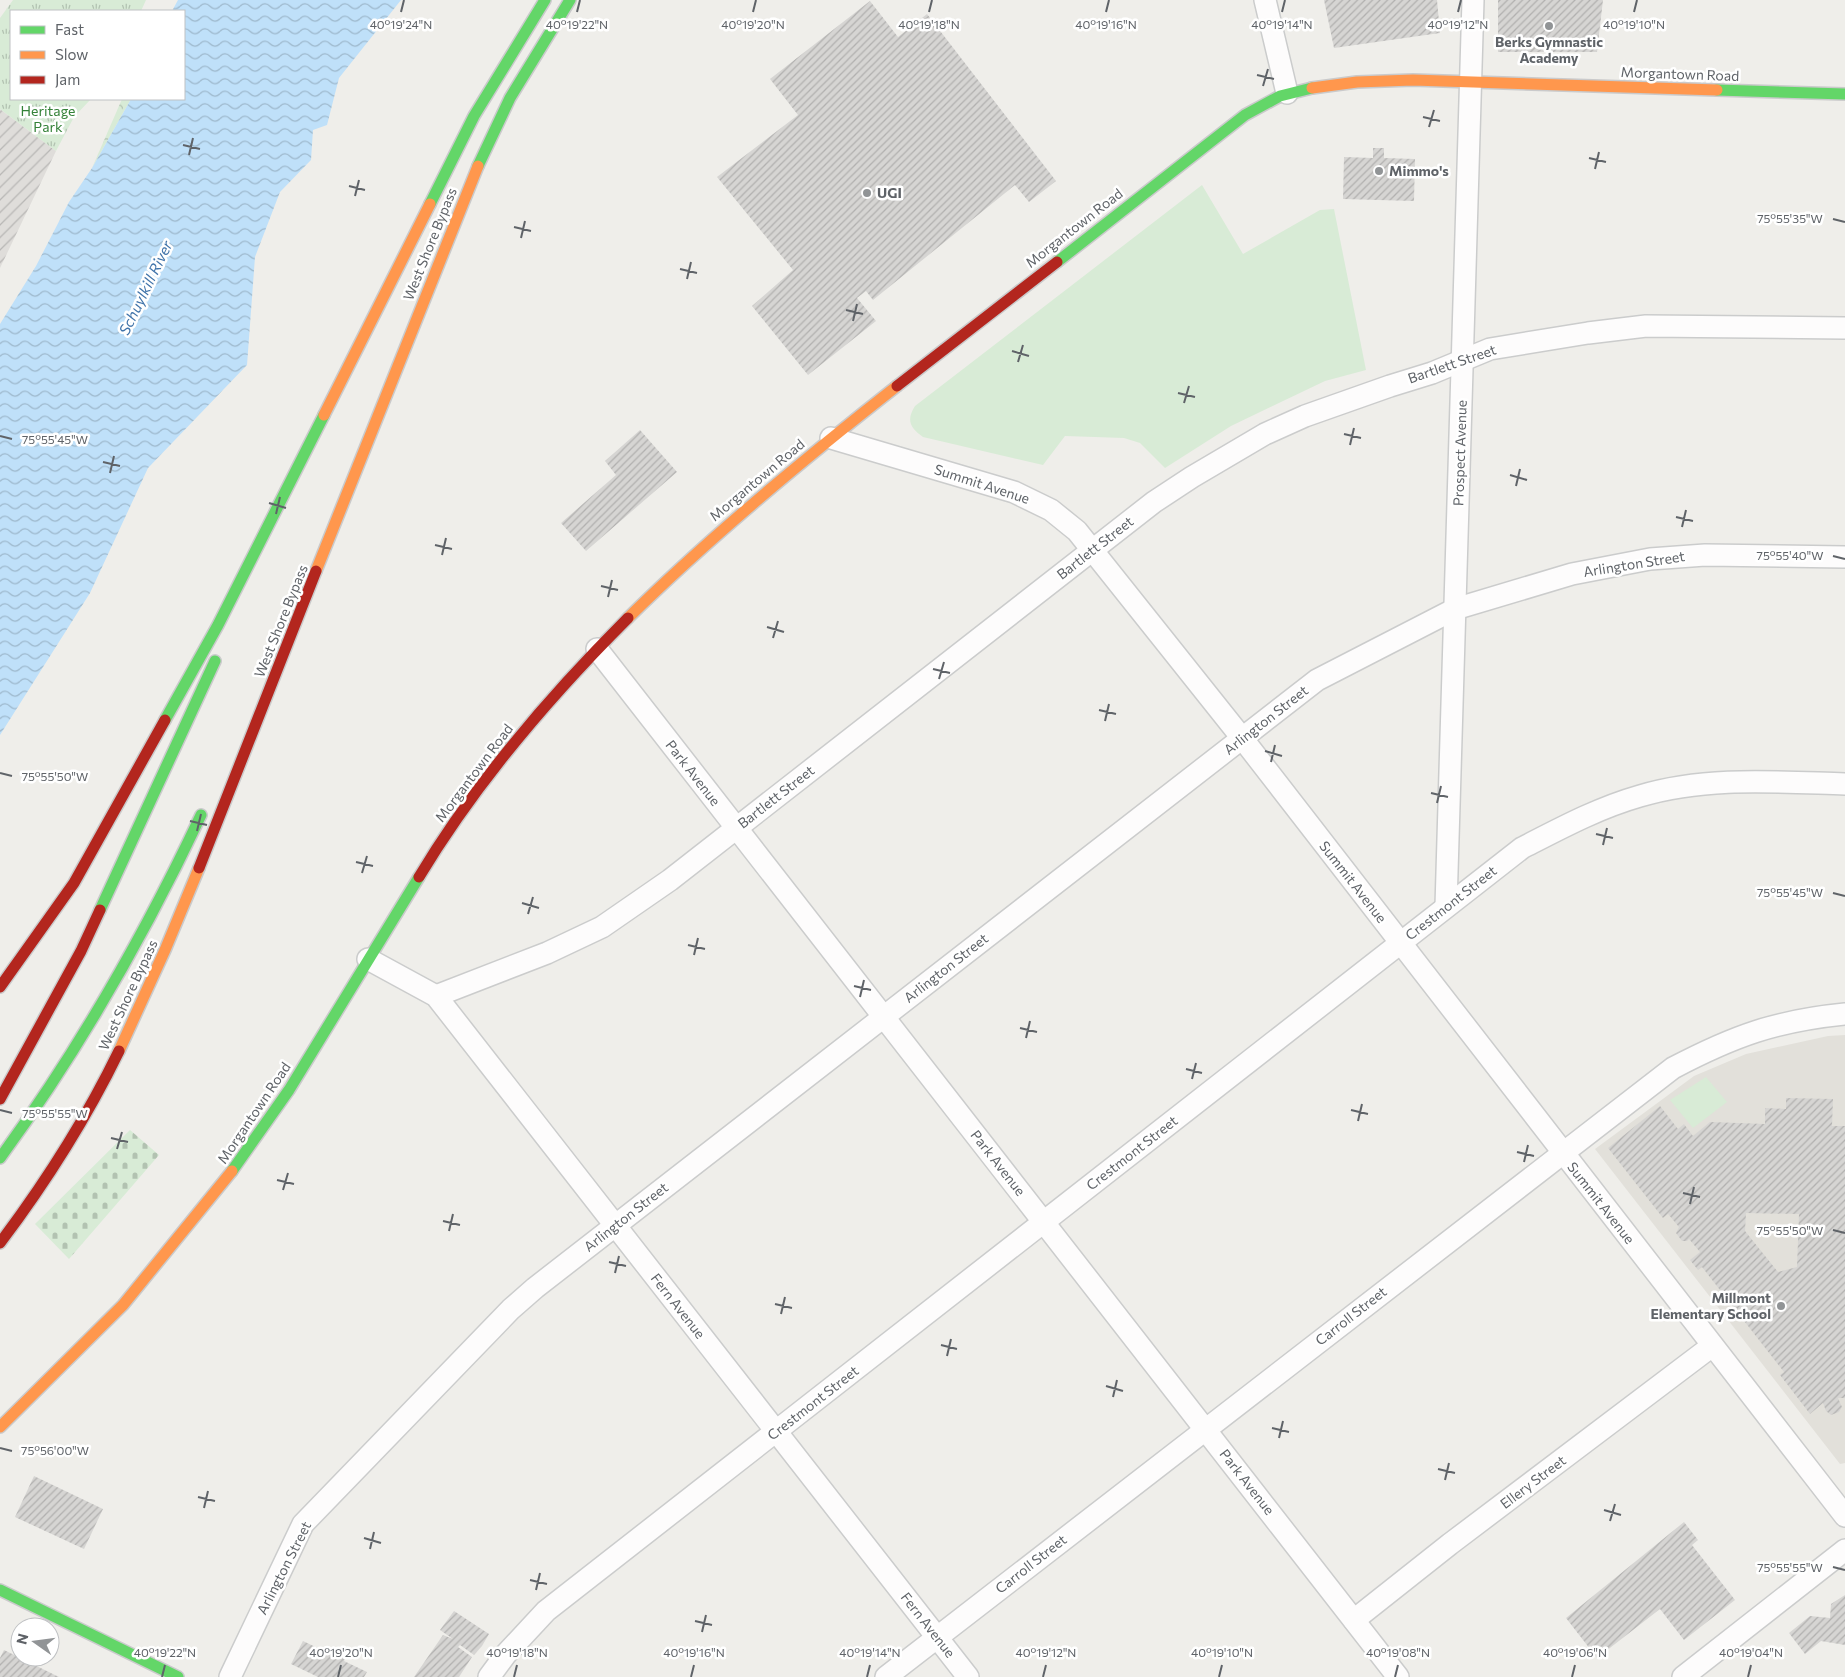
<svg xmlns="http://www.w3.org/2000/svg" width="1845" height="1677" font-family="Commissioner,sans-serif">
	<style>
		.industrial { fill: url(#industrial-furrows) }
		.education { fill: #e2e0da }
		.grass { fill: #d8ebd6 }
		.forest { fill: url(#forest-crowns) }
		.cemetery { fill: url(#cemetery-stones) }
		.park { fill: url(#park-tufts) }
		.water { fill: url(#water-waves) }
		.building { fill: url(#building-hatch); fill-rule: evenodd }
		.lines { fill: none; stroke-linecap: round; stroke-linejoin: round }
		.street-casing { stroke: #cbcccc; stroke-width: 24 }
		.fast-casing { stroke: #cacacb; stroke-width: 14 }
		.slow-casing { stroke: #cacacb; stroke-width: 14 }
		.jam-casing { stroke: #cacacb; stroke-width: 14 }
		.street { stroke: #fdfcfc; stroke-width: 21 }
		.fast { stroke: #63d668; stroke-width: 11 }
		.slow { stroke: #ff974d; stroke-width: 11 }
		.jam { stroke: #b3261e; stroke-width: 11 }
		.ticks { fill: none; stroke: #5f6368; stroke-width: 2 }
		.poi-dot { fill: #919496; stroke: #fff; stroke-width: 2 }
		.labels { text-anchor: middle; stroke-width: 5; stroke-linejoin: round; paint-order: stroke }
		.poi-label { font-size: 14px; font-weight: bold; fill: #5f6368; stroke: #fff; text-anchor: start }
		.street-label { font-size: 14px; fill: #5f6368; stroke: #fff }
		.park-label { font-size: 14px; fill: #348238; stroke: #fff }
		.water-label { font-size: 15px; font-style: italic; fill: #4174aa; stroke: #fff }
		.ticks-label { font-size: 12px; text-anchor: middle; fill: #5f6368; stroke: #fff; stroke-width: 5; stroke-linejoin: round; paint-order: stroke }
	</style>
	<defs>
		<pattern id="industrial-furrows" width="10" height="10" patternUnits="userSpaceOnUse" patternTransform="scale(1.25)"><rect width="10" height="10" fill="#dfddda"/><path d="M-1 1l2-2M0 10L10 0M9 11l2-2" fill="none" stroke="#b8b7b5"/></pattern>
		<pattern id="forest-crowns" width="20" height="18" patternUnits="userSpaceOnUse" patternTransform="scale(1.25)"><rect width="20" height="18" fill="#d8ebd6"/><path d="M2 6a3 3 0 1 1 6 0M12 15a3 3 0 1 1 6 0" fill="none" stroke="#b2c2b1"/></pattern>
		<pattern id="cemetery-stones" width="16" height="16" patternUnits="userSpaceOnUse" patternTransform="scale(1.25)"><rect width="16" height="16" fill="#d8ebd6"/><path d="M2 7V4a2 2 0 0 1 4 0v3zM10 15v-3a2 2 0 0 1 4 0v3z" fill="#b2c2b1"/></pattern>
		<pattern id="park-tufts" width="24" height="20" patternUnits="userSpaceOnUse" patternTransform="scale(1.25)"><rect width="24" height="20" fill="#d8ebd6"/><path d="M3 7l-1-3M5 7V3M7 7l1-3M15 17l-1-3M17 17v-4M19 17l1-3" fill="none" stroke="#b2c2b1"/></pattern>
		<pattern id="water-waves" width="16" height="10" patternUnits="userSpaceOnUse" patternTransform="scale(1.25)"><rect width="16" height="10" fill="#bfe0f9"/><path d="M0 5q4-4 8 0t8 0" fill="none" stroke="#9eb9cd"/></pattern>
		<pattern id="building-hatch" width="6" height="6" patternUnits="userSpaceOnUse" patternTransform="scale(1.25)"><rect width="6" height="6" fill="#d6d5d3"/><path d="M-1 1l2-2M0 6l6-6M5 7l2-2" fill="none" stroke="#b1b0af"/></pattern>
	</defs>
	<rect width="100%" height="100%" fill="#efeeea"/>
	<polygon class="industrial" points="0,109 56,151 0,268"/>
	<polygon class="education" points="1845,1035 1845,1463 1840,1464 1595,1149 1694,1076 1746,1054 1828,1036"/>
	<g class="grass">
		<path d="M 1202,185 L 1243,254 L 1320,210 L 1334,209 L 1366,370 L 1325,381 L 1231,426 L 1165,468 L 1140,443 L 1124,438 L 1065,436 L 1043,465 L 923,437 C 910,428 906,420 915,406 Z"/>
		<polygon points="1706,1077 1727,1102 1693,1128 1670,1100"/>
	</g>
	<polygon class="forest" points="122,99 131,99 92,168"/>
	<polygon class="cemetery" points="130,1130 159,1155 69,1259 35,1224"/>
	<polygon class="park" points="13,0 146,0 141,11 11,11 11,99 91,99 74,117 56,151 0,109 0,18"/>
	<polygon class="water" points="178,0 401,0 339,78 327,125 313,130 311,160 280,192 255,257 247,365 148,468 90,593 0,735 0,324 36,266 69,202 92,168 131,99 184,99 184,11 172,11"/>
	<g class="building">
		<polygon points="1324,0 1437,0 1440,33 1334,48"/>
		<polygon points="1498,0 1603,0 1597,52 1498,52"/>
		<polygon points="870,1 898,37 927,14 1056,181 1029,202 1015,185 873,300 866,291 857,298 876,321 808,375 752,306 793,270 717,177 798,115 770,79"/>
		<polygon points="1373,148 1384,148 1384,158 1415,159 1414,201 1343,199 1344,157 1373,158"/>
		<polygon points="640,430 677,472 586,551 561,523 616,475 605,461"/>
		<path d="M 1786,1098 L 1833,1099 L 1832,1126 L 1845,1126 L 1845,1398 L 1838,1398 L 1842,1407 L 1839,1412 L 1831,1415 L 1826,1411 L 1823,1403 L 1810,1414 L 1780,1375 L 1784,1372 L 1702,1267 L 1698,1270 L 1690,1260 L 1700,1252 L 1689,1239 L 1687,1241 L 1682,1241 L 1676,1233 L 1679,1227 L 1668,1214 L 1663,1218 L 1608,1148 L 1660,1106 L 1678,1129 L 1684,1124 L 1693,1136 L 1710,1122 L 1765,1124 L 1765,1108 L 1786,1109 ZM 1746,1213 L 1799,1214 L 1797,1267 L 1778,1272 L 1745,1231 Z"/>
		<polygon points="34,1476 103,1509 84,1549 15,1517"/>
		<polygon points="1684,1522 1698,1540 1692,1545 1735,1600 1684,1640 1660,1609 1597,1658 1566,1618"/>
		<polygon points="1845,1595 1845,1645 1821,1641 1805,1654 1789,1633 1810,1616 1830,1618 1831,1604"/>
		<polygon points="454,1611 489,1634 482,1646 474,1655 460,1645 458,1647 472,1657 459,1677 414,1677 443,1635 453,1639 440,1630"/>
		<polygon points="303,1641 326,1652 328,1649 346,1657 344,1661 367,1672 364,1677 318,1677 291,1664"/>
		<polygon points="4,1650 59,1677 0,1677 0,1658"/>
	</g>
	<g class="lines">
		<g class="street-casing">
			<g id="street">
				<polyline points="1265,0 1287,93"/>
				<polyline points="831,438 1014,492 1051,510 1077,531 1242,738 1845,1516"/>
				<polyline points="597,649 1398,1677"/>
				<polyline points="1446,906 1473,0"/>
				<polyline points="368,959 436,996 968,1677"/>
				<polyline points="436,996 547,953 602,927 670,880 1154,502 1192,477 1265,434 1305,416 1390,386 1432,373 1490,349 1588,333 1646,326 1845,328"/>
				<polyline points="1354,1620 1450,1544 1712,1346"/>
				<polyline points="230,1677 303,1524 511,1309 535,1288 1317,680 1455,609 1572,574 1650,559 1705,555 1845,557"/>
				<path d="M 489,1677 L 506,1654 L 546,1611 L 1522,848 C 1561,828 1598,808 1640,796 C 1706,776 1777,782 1845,784"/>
				<path d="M 886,1677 L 1673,1068 C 1734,1036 1775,1021 1845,1014"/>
				<polyline points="1683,1677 1845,1550"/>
			</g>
		</g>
		<g class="fast-casing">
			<g id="fast">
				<polyline points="1717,90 1845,94"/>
				<polyline points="478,166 510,98 570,0"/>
				<polyline points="430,204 474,116 545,0"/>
				<polyline points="1057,262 1245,115 1280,96 1312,88"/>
				<polyline points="165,720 218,625 324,415"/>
				<polyline points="100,910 215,661"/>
				<path d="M 0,1158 C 79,1050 144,936 201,815"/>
				<polyline points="232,1171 289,1090 419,877"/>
				<polyline points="0,1590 178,1677"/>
			</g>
		</g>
		<g class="slow-casing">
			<g id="slow">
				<polyline points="1312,88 1357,82 1413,80 1717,90"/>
				<polyline points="324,415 430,204"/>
				<polyline points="316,571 478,166"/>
				<path d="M 628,618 C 712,535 804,459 897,386"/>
				<polyline points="119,1051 165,950 199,868"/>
				<polyline points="0,1427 123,1305 232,1171"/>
			</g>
		</g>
		<g class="jam-casing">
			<g id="jam">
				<polyline points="897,386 1057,262"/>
				<polyline points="199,868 316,571"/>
				<path d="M 419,877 C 476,782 550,696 628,618"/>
				<polyline points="0,987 74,883 165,720"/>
				<polyline points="0,1099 81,951 100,910"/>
				<path d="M 0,1243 C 46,1182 86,1119 119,1051"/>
			</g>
		</g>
		<use href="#street" class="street"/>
		<use href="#fast" class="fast"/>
		<use href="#slow" class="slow"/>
		<use href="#jam" class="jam"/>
	</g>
	<path class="ticks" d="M 401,12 L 404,0M 577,12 L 580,0M 753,12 L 756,0M 929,12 L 932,0M 1106,12 L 1109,0M 1282,12 L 1285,0M 1458,12 L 1461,0M 1634,12 L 1637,0M 1257,75 L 1274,79M 1263,86 L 1268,69M 1423,117 L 1440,121M 1429,127 L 1434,110M 183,145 L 200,149M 189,155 L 193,138M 1589,158 L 1606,162M 1595,169 L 1599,152M 349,186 L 365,190M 355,196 L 359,180M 1833,219 L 1845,222M 514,227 L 531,231M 521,238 L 525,221M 680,269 L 697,273M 687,279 L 691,262M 846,310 L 863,314M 853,321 L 857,304M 1012,351 L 1029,356M 1018,362 L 1023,345M 1178,393 L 1195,397M 1184,403 L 1189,386M 1344,434 L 1361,438M 0,436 L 12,439M 1350,445 L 1354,428M 103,462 L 120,466M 110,473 L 114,456M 1510,475 L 1527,480M 1516,486 L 1520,469M 269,503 L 286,508M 276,514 L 280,497M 1676,517 L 1693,521M 1682,527 L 1686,510M 435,545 L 452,549M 442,555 L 446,538M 1833,556 L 1845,559M 601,586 L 618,590M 608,597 L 612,580M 767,627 L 784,632M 773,638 L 778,621M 933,669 L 950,673M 939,679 L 944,662M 1099,710 L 1116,714M 1105,721 L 1109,704M 1265,751 L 1282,756M 1271,762 L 1275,745M 0,773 L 12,776M 1431,793 L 1448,797M 1437,803 L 1441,786M 190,821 L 207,825M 197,831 L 201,814M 1596,834 L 1613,838M 1603,845 L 1607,828M 356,862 L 373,866M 362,873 L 367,856M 1833,893 L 1845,896M 522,903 L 539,908M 528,914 L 533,897M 688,945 L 705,949M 694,955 L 698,938M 854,986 L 871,990M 860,997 L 864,980M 1020,1028 L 1037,1032M 1026,1038 L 1030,1021M 1186,1069 L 1202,1073M 1192,1079 L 1196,1063M 0,1110 L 12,1113M 1351,1110 L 1368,1114M 1358,1121 L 1362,1104M 111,1138 L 128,1142M 117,1149 L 122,1132M 1517,1152 L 1534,1156M 1524,1162 L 1528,1145M 277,1180 L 294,1184M 283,1190 L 288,1173M 1683,1193 L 1700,1197M 1690,1204 L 1694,1187M 443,1221 L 460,1225M 1833,1230 L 1845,1233M 449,1231 L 453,1214M 609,1262 L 626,1266M 615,1273 L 619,1256M 775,1304 L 792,1308M 781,1314 L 785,1297M 941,1345 L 957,1349M 947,1356 L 951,1339M 1106,1386 L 1123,1391M 1113,1397 L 1117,1380M 1272,1428 L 1289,1432M 1279,1438 L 1283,1421M 0,1448 L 12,1451M 1438,1469 L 1455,1473M 1445,1480 L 1449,1463M 198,1497 L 215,1501M 204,1508 L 208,1491M 1604,1510 L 1621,1515M 1610,1521 L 1615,1504M 364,1538 L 381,1543M 370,1549 L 374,1532M 1833,1567 L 1845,1570M 530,1580 L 547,1584M 536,1590 L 540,1573M 695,1621 L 712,1625M 702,1632 L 706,1615M 162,1677 L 165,1665M 338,1677 L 341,1665M 514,1677 L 517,1665M 691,1677 L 694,1665M 867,1677 L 870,1665M 1043,1677 L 1046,1665M 1219,1677 L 1222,1665M 1395,1677 L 1398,1665M 1572,1677 L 1575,1665M 1748,1677 L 1751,1665"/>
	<g class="poi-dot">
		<circle cx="1549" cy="26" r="5"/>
		<circle cx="1379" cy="171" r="5"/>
		<circle cx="867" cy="193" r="5"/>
		<circle cx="1781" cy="1306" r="5"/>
	</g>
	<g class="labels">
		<g class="poi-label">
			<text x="1549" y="47" text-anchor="middle">Berks Gymnastic<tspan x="1549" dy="16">Academy</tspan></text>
			<text x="1389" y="176">Mimmo's</text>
			<text x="877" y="198">UGI</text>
			<text x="1771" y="1303" text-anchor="end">Millmont<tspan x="1771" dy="16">Elementary School</tspan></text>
		</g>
		<g class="street-label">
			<text transform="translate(1680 74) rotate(2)" y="5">Morgantown Road</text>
			<text transform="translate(1074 228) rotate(-38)" y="5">Morgantown Road</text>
			<text transform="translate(430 244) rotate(-68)" y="5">West Shore Bypass</text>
			<text transform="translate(1452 364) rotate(-19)" y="5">Bartlett Street</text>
			<text transform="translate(1460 453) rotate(-88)" y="5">Prospect Avenue</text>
			<text transform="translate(757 480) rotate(-40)" y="5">Morgantown Road</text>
			<text transform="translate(982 484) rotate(18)" y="5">Summit Avenue</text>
			<text transform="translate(1095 548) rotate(-38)" y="5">Bartlett Street</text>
			<text transform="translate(1634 564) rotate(-9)" y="5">Arlington Street</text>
			<text transform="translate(281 621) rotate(-68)" y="5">West Shore Bypass</text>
			<text transform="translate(1266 720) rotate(-38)" y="5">Arlington Street</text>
			<text transform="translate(474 773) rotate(-53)" y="5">Morgantown Road</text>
			<text transform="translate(693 773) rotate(52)" y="5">Park Avenue</text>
			<text transform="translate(776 797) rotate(-38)" y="5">Bartlett Street</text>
			<text transform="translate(1353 882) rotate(52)" y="5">Summit Avenue</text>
			<text transform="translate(1451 903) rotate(-38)" y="5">Crestmont Street</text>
			<text transform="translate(946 968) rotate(-38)" y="5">Arlington Street</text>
			<text transform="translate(128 995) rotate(-65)" y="5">West Shore Bypass</text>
			<text transform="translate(254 1113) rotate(-56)" y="5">Morgantown Road</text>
			<text transform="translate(1132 1153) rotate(-38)" y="5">Crestmont Street</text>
			<text transform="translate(998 1163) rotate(52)" y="5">Park Avenue</text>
			<text transform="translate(1601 1203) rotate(52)" y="5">Summit Avenue</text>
			<text transform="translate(626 1217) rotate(-38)" y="5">Arlington Street</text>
			<text transform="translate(678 1306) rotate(52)" y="5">Fern Avenue</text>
			<text transform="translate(1351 1316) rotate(-38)" y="5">Carroll Street</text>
			<text transform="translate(813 1403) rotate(-38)" y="5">Crestmont Street</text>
			<text transform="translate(1247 1482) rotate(52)" y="5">Park Avenue</text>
			<text transform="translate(1533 1482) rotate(-37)" y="5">Ellery Street</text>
			<text transform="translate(1031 1564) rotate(-38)" y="5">Carroll Street</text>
			<text transform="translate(284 1568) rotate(-63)" y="5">Arlington Street</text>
			<text transform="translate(928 1625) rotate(52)" y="5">Fern Avenue</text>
		</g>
		<g class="park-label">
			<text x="48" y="116">Heritage<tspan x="48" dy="16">Park</tspan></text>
		</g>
		<g class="water-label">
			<text transform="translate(146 288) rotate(-64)" y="5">Schuylkill River</text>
		</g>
	</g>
	<g class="ticks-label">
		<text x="401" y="29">40°19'24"N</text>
		<text x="577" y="29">40°19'22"N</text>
		<text x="753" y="29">40°19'20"N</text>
		<text x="929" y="29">40°19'18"N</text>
		<text x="1106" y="29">40°19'16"N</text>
		<text x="1282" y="29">40°19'14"N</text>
		<text x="1458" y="29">40°19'12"N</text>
		<text x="1634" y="29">40°19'10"N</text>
		<text x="1790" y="223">75°55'35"W</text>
		<text x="55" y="444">75°55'45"W</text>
		<text x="1790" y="560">75°55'40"W</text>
		<text x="55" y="781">75°55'50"W</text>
		<text x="1790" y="897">75°55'45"W</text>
		<text x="55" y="1118">75°55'55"W</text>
		<text x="1790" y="1235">75°55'50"W</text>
		<text x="55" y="1455">75°56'00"W</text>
		<text x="1790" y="1572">75°55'55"W</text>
		<text x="165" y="1657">40°19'22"N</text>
		<text x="341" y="1657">40°19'20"N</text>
		<text x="517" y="1657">40°19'18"N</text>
		<text x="694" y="1657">40°19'16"N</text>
		<text x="870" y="1657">40°19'14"N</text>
		<text x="1046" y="1657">40°19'12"N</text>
		<text x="1222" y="1657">40°19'10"N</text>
		<text x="1398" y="1657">40°19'08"N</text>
		<text x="1575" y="1657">40°19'06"N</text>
		<text x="1751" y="1657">40°19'04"N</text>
	</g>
	<rect x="10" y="10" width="175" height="90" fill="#ffffff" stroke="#bfc1c3"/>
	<rect x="20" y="26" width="25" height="8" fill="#63d668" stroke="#bfc1c3"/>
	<text x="55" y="35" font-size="15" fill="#5f6368">Fast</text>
	<rect x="20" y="51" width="25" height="8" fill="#ff974d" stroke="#bfc1c3"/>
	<text x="55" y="60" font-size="15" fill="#5f6368">Slow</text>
	<rect x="20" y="76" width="25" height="8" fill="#b3261e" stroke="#bfc1c3"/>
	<text x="55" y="85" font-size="15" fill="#5f6368">Jam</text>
	<g transform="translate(35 1642) rotate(284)"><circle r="24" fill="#ffffff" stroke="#bfc1c3"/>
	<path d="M0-4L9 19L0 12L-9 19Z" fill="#919496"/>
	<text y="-8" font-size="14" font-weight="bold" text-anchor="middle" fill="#5f6368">N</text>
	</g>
</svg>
